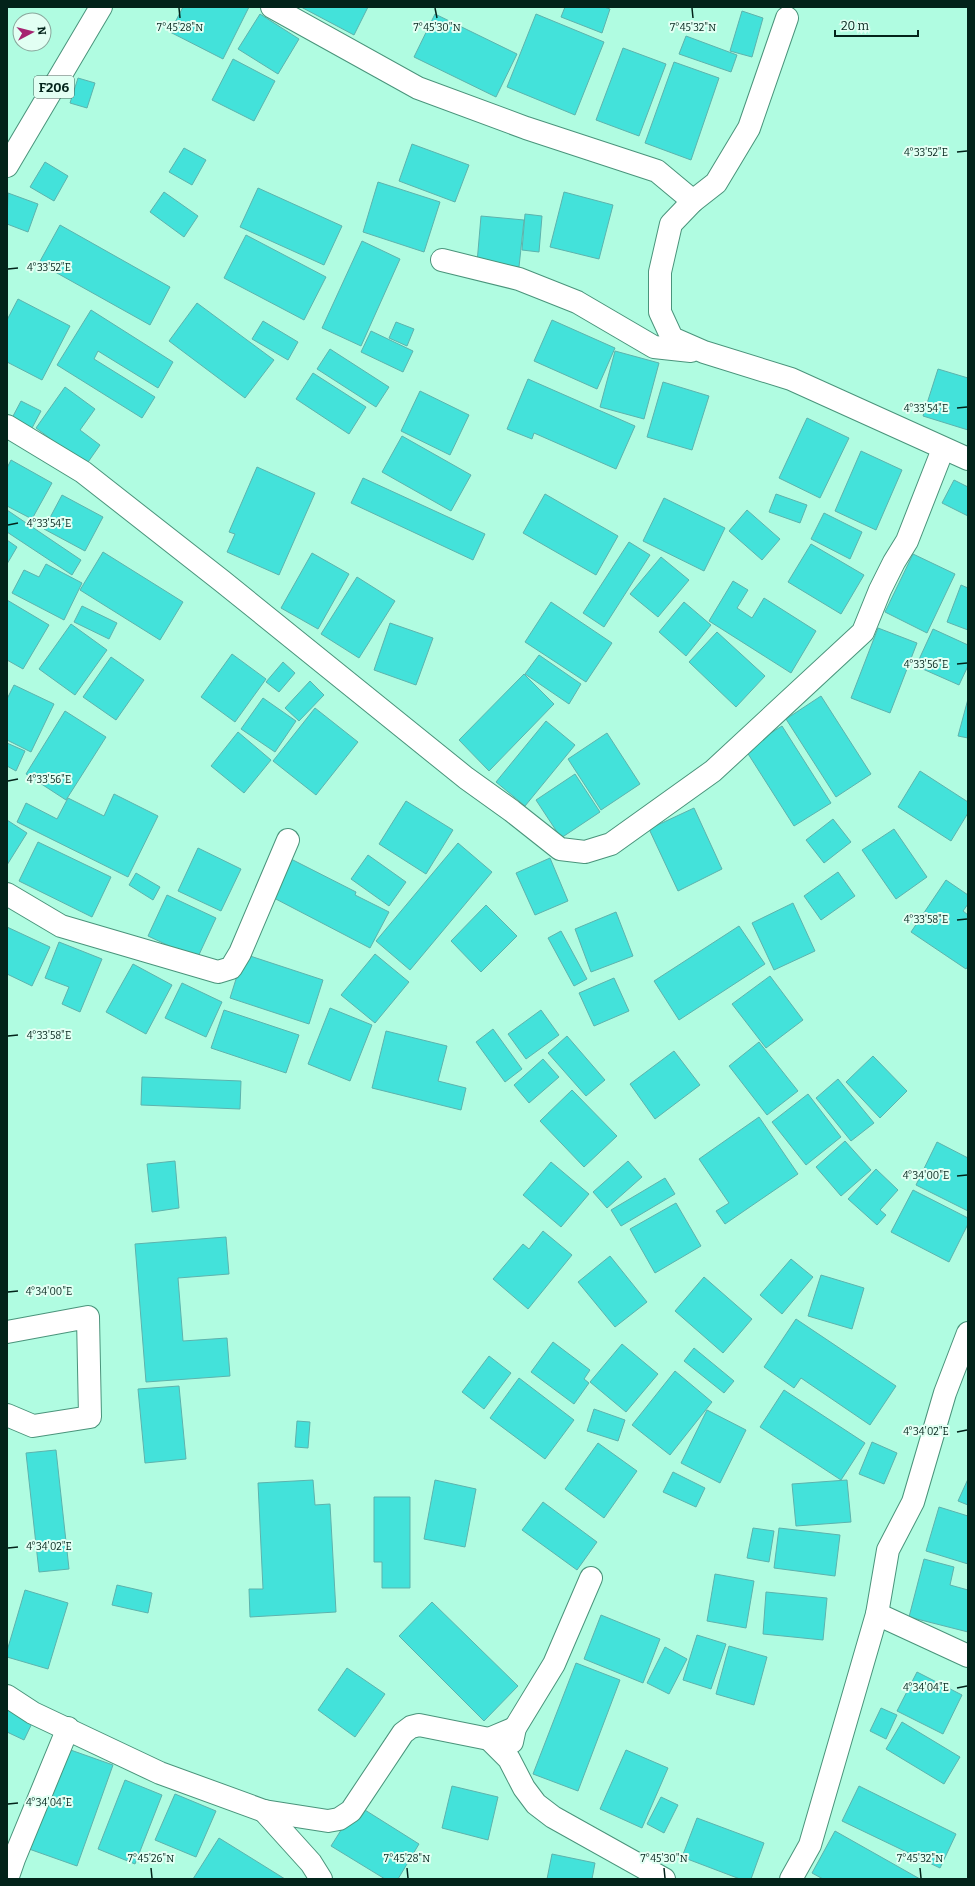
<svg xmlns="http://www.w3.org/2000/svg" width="975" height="1886" font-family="Bitter,serif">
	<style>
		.building { fill: #43e2da; stroke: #5db3ad }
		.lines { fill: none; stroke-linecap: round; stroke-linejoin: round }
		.minor-casing { stroke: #4a947b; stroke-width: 24 }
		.major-casing { stroke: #4a947b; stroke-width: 24 }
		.minor { stroke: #fff; stroke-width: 22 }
		.major { stroke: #fff; stroke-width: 22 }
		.ticks { fill: none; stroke: #03231a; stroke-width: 1.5 }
		.labels { text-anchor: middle; stroke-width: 4; stroke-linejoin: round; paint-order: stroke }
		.shield { fill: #e2fff3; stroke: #46655b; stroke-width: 1 }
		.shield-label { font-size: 13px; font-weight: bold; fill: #03231a }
		.ticks-label { font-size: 10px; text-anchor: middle; fill: #03231a; stroke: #e2fff3; stroke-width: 4; stroke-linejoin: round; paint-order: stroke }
	</style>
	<rect width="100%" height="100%" fill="#b0fce1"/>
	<g class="building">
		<polygon points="183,7 249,7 223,59 170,32"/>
		<polygon points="301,7 368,7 354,35"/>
		<polygon points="565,7 604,7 610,9 602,33 561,17"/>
		<polygon points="742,11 763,18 752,57 730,51"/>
		<polygon points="260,14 299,39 278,74 238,49"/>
		<polygon points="435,14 517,54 496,97 414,57"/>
		<polygon points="536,14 604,42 575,115 507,87"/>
		<polygon points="686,36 737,55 731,72 679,54"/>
		<polygon points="623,48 666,64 639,136 596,120"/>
		<polygon points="233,59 275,81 254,121 212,100"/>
		<polygon points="674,62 719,78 691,160 645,143"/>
		<polygon points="78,78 95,83 87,108 70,103"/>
		<polygon points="412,144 469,165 455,202 399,181"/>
		<polygon points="184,148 206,160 192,185 169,172"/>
		<polygon points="45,162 68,176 54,201 30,187"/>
		<polygon points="378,182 440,202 424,252 363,232"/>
		<polygon points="258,188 342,226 324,265 240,227"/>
		<polygon points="164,192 198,216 184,237 150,212"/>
		<polygon points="564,192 613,205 599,259 550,247"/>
		<polygon points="8,193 38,204 28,232 7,224"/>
		<polygon points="525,214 542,216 539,252 522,250"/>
		<polygon points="481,216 524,220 519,267 477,263"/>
		<polygon points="60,225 170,287 150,325 39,263"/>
		<polygon points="246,235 326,277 304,320 224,278"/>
		<polygon points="362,241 400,259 361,346 322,328"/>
		<polygon points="18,299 70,326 42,380 7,362 7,320"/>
		<polygon points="197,303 274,360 245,398 169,341"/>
		<polygon points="91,310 173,362 158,388 98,351 94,359 155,397 142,418 57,365"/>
		<polygon points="552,320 615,348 597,389 534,361"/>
		<polygon points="263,321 298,342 288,360 252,339"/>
		<polygon points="396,322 414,329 407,346 389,338"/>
		<polygon points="371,331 413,351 403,372 361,352"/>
		<polygon points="330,349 389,387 376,407 317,369"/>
		<polygon points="615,351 659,363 644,419 600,407"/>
		<polygon points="938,369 968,378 968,430 923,416"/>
		<polygon points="313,373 366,407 349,434 296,399"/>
		<polygon points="528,379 635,426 616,469 534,433 532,439 507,429"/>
		<polygon points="663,382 709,396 692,450 647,437"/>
		<polygon points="65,387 95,409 80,430 100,445 86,465 36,428"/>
		<polygon points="420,391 469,415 450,455 401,431"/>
		<polygon points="21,401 41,411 32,428 12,418"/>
		<polygon points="807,418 849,438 820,498 779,478"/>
		<polygon points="402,436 471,475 451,511 382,472"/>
		<polygon points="861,451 902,470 876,530 835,511"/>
		<polygon points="11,460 52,483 32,519 7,506 7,468"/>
		<polygon points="257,467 315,493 279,575 227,552 235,534 229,532"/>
		<polygon points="363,478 485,534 473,560 351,503"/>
		<polygon points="954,480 968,487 968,516 942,503"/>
		<polygon points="545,494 618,536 596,575 523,533"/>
		<polygon points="776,494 807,505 800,523 769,512"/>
		<polygon points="62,495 103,517 85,551 44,529"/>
		<polygon points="664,498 725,528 704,571 643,541"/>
		<polygon points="7,510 81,560 72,575 7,532"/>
		<polygon points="747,510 780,539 762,560 729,531"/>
		<polygon points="824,513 862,532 850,559 811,539"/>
		<polygon points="7,540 17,547 7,564"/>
		<polygon points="629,542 650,555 604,627 583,613"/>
		<polygon points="811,544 864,575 841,614 788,582"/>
		<polygon points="103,552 183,602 160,640 80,590"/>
		<polygon points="312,553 349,574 318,629 281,608"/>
		<polygon points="913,554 955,574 927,633 885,612"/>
		<polygon points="661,557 689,580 658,617 630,594"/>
		<polygon points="46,564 82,583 64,620 12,593 24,570 39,577"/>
		<polygon points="357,577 395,601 359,658 321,634"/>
		<polygon points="733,581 748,590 737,608 752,618 764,598 816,631 791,673 709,621"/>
		<polygon points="961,585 968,588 968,630 947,622"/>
		<polygon points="7,600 49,625 23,669 7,660"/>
		<polygon points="551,602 612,643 586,682 525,642"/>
		<polygon points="684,602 711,625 686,656 659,632"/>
		<polygon points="82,606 117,623 109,639 74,622"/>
		<polygon points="390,623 433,638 416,685 374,670"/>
		<polygon points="71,624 107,650 75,695 39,669"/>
		<polygon points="878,628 917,643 890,713 851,698"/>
		<polygon points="933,629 968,645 968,666 959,685 916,666"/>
		<polygon points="717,632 765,676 736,707 689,662"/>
		<polygon points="232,654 266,679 235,722 201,697"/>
		<polygon points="539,655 581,684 569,704 525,674"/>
		<polygon points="111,657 144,680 116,720 83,697"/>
		<polygon points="283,662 295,673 279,692 266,682"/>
		<polygon points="524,674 554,704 489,771 459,740"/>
		<polygon points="310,681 324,695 299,721 285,708"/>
		<polygon points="14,685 54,704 31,752 7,740 7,699"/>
		<polygon points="821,696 871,774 836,797 786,719"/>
		<polygon points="263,698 296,721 275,752 241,729"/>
		<polygon points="968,699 968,738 958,736"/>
		<polygon points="315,708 358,742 316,795 273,761"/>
		<polygon points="65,711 106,737 66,800 26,774"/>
		<polygon points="546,721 575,745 525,806 496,782"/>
		<polygon points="782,726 831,803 794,826 745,749"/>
		<polygon points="238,732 271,760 244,793 211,766"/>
		<polygon points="607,733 640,784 601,810 568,759"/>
		<polygon points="7,743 25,751 16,771 7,766"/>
		<polygon points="920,771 968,802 968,813 951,841 898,807"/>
		<polygon points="575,774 600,812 561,838 536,800"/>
		<polygon points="114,794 158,816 128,877 17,822 26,803 57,819 68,798 104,816"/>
		<polygon points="406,801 453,830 426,874 379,844"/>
		<polygon points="694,808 722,869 678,891 649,829"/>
		<polygon points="833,819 851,842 824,863 806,840"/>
		<polygon points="7,820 27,833 7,865"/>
		<polygon points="894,829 927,877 896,899 862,850"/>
		<polygon points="38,842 111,877 92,917 19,881"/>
		<polygon points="458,843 492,872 410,970 376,941"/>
		<polygon points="198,848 241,869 221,911 178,891"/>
		<polygon points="368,855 406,882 389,906 351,879"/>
		<polygon points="550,858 568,901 535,915 516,873"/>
		<polygon points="291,859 356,892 355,895 389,912 370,948 272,897"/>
		<polygon points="838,872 855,896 821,920 804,896"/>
		<polygon points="136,873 160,887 153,900 129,885"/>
		<polygon points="946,880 968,895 968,904 963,911 968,915 968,966 966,969 911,932"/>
		<polygon points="167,895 216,918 197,959 148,936"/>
		<polygon points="793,903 815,951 774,970 752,923"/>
		<polygon points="486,905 517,936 481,972 451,941"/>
		<polygon points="616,912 633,956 591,972 575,929"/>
		<polygon points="739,926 765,964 679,1020 654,981"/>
		<polygon points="7,927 50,947 32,986 7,974"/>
		<polygon points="561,931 587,979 574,986 548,938"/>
		<polygon points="59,942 102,959 80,1012 62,1004 69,987 45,978"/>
		<polygon points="244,954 323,980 309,1024 230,998"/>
		<polygon points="375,954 409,982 375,1023 341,995"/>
		<polygon points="133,964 172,985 146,1034 106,1012"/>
		<polygon points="770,976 803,1020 766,1048 732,1004"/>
		<polygon points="614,978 629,1011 594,1026 579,993"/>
		<polygon points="182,983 222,1002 206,1037 165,1018"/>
		<polygon points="330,1008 372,1025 350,1081 308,1064"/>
		<polygon points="224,1010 299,1035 286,1073 211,1048"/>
		<polygon points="541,1010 559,1035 526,1059 508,1034"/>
		<polygon points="493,1029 522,1069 505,1082 476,1042"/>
		<polygon points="386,1031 447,1046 438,1081 466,1088 461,1110 372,1088"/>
		<polygon points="567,1036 605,1080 586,1096 548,1053"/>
		<polygon points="759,1042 798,1091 767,1115 729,1066"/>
		<polygon points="674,1051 700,1085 655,1119 630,1084"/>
		<polygon points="873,1056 907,1091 880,1118 846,1082"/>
		<polygon points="543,1059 559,1077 529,1103 514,1085"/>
		<polygon points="142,1077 241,1081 240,1109 141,1105"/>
		<polygon points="838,1079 874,1123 851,1141 816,1098"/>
		<polygon points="572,1090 617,1136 584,1167 540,1121"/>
		<polygon points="808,1094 841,1137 806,1165 772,1122"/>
		<polygon points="759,1117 798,1174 725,1224 716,1211 729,1203 699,1159"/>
		<polygon points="845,1141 871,1170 841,1196 816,1167"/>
		<polygon points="937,1142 968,1158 968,1211 916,1185"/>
		<polygon points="175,1161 179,1208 152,1212 147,1164"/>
		<polygon points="628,1161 642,1177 607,1208 593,1192"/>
		<polygon points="551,1162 589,1194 561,1227 523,1195"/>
		<polygon points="876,1169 898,1190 880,1210 886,1215 877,1225 848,1199"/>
		<polygon points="665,1178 675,1194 621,1226 611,1210"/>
		<polygon points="913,1190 968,1218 968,1224 949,1262 891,1232"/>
		<polygon points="676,1203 701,1246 655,1273 630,1229"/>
		<polygon points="543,1231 572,1255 528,1309 493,1279 523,1244 529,1249"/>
		<polygon points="226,1237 229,1274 178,1278 183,1341 227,1338 230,1376 146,1382 135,1244"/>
		<polygon points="610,1256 647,1302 615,1327 578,1282"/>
		<polygon points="791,1259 813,1277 782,1314 760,1295"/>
		<polygon points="821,1275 864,1288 852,1329 808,1316"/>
		<polygon points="704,1277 752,1319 723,1353 675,1311"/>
		<polygon points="796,1319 896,1386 870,1425 801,1378 794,1388 764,1367"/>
		<polygon points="553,1342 590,1370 584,1379 589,1383 574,1404 531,1372"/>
		<polygon points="622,1344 658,1374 626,1412 590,1382"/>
		<polygon points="694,1348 734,1381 724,1393 684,1361"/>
		<polygon points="489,1356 511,1373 484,1409 462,1392"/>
		<polygon points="675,1371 712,1402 670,1455 632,1425"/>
		<polygon points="519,1378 574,1420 545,1459 490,1418"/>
		<polygon points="179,1386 186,1459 145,1463 138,1389"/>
		<polygon points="784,1390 865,1443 841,1480 760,1427"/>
		<polygon points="594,1409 625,1420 618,1441 587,1431"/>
		<polygon points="707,1410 746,1430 720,1483 681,1463"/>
		<polygon points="297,1421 310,1422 308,1448 295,1447"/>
		<polygon points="872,1442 897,1453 884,1484 859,1474"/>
		<polygon points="598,1443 637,1471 604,1518 565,1489"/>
		<polygon points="56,1450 69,1569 39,1572 26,1453"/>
		<polygon points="673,1472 705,1488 696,1507 663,1492"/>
		<polygon points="968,1479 968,1505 958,1501"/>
		<polygon points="313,1480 315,1505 330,1504 336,1612 250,1617 249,1589 263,1589 258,1483"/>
		<polygon points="435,1480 476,1489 465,1547 424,1539"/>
		<polygon points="847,1480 851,1522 796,1526 792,1484"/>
		<polygon points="374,1497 410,1497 410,1588 382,1588 382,1562 374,1562"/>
		<polygon points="543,1502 597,1542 577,1570 522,1530"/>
		<polygon points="939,1507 968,1516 968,1564 926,1551"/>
		<polygon points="753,1528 774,1531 769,1562 747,1558"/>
		<polygon points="779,1528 840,1535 835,1576 774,1568"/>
		<polygon points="924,1559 954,1567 950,1585 968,1590 968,1632 909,1617"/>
		<polygon points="715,1574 754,1581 746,1628 707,1621"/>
		<polygon points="117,1585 152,1593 148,1613 112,1605"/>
		<polygon points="25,1590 68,1603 48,1669 7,1657 7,1651"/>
		<polygon points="766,1592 827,1598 823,1640 763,1634"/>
		<polygon points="432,1602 518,1686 484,1721 399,1636"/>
		<polygon points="601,1615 660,1639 643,1683 584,1659"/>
		<polygon points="697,1635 726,1644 711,1689 683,1680"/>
		<polygon points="729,1646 767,1657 754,1705 716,1694"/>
		<polygon points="665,1647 687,1659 669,1694 647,1683"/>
		<polygon points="576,1663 620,1680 578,1791 533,1774"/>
		<polygon points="347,1668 385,1694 355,1737 318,1710"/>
		<polygon points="917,1672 962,1695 943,1734 897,1711"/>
		<polygon points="7,1703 35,1717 24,1740 7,1732"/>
		<polygon points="881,1708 897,1715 886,1739 870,1731"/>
		<polygon points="902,1722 960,1757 944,1784 886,1749"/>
		<polygon points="65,1748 113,1765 77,1866 29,1849"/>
		<polygon points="626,1750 668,1768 642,1828 600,1809"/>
		<polygon points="125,1780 162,1795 135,1864 98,1849"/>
		<polygon points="452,1786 498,1797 488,1840 442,1828"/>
		<polygon points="859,1786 956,1834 940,1868 842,1821"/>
		<polygon points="175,1794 216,1811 196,1857 155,1840"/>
		<polygon points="661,1797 678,1805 664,1833 647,1824"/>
		<polygon points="357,1805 419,1844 398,1879 385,1879 331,1846"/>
		<polygon points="697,1818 764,1843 751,1879 740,1879 682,1857"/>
		<polygon points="835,1831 920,1879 823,1879 812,1873"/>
		<polygon points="219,1838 285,1879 193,1879"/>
		<polygon points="552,1854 595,1863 592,1879 547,1879"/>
	</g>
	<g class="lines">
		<g class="minor-casing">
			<g id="minor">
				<polyline points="272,7 418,88 526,128 657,171 693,201"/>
				<polyline points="787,18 749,128 716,183 693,201 671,224 660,272 660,312 672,338 704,352 791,379 968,459"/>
				<polyline points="442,260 519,279 577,302 654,347 691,351"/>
				<polyline points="7,426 83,472 222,581 466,778 512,811 560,849 585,852 611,844 713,771 863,632 880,590 894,562 907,541 943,449"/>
				<polyline points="7,894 61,926 218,972 231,968 240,953 288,840"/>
				<polyline points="7,1332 88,1317 90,1417 33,1426 7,1415"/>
				<polyline points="877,1614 968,1656"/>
				<polyline points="7,1696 33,1713 160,1773 264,1811 328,1821 339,1819 351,1811 403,1733 411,1727 419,1725 489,1739 515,1728"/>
				<polyline points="489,1739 509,1759 524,1788 536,1804 553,1817 664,1879"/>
				<polyline points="512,1742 515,1728 554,1664 591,1578"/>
				<polyline points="264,1811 311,1863 321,1879"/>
				<polyline points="7,1879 14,1859 68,1728"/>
				<polyline points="791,1879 810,1845 877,1614 888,1550 913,1502 945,1393 968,1333"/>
			</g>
		</g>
		<g class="major-casing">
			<polyline id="major" points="7,166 101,7"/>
		</g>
		<use href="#minor" class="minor"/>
		<use href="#major" class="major"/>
	</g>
	<path class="ticks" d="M 179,8 L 180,18M 435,8 L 437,18M 692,8 L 693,18M 957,152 L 967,151M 8,269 L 18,268M 957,408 L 967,407M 8,525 L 18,523M 957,664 L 967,663M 8,781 L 18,779M 957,920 L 967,919M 8,1036 L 18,1035M 957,1176 L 967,1175M 8,1292 L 18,1291M 957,1432 L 967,1430M 8,1548 L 18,1547M 957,1688 L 967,1686M 8,1804 L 18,1803M 151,1868 L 152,1878M 407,1868 L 408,1878M 664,1868 L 665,1878M 920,1868 L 921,1878"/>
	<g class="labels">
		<rect class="shield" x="34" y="76" width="40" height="22" rx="3"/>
		<g class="shield-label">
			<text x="54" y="92">F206</text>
		</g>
	</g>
	<g class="ticks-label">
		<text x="180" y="31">7°45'28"N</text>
		<text x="437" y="31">7°45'30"N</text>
		<text x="693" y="31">7°45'32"N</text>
		<text x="926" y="156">4°33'52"E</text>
		<text x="49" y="271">4°33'52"E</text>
		<text x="926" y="412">4°33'54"E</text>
		<text x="49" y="527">4°33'54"E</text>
		<text x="926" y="668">4°33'56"E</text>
		<text x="49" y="783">4°33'56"E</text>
		<text x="926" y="923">4°33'58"E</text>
		<text x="49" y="1039">4°33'58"E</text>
		<text x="926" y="1179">4°34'00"E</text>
		<text x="49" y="1295">4°34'00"E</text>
		<text x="926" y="1435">4°34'02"E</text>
		<text x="49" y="1550">4°34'02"E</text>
		<text x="926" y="1691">4°34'04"E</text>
		<text x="49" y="1806">4°34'04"E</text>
		<text x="151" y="1862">7°45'26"N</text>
		<text x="407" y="1862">7°45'28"N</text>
		<text x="664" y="1862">7°45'30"N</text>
		<text x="920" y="1862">7°45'32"N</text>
	</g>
	<rect width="975" height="1886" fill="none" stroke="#03231a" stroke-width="16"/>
	<g transform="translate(32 32) rotate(83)"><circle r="19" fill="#e2fff3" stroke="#89a79c"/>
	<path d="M0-3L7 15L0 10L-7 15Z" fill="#a62471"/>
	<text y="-6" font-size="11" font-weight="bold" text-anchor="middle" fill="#03231a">N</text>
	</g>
	<path d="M835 30v6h83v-6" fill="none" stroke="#03231a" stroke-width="2"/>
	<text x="841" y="30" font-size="12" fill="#03231a" stroke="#e2fff3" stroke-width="3" paint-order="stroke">20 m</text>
</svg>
